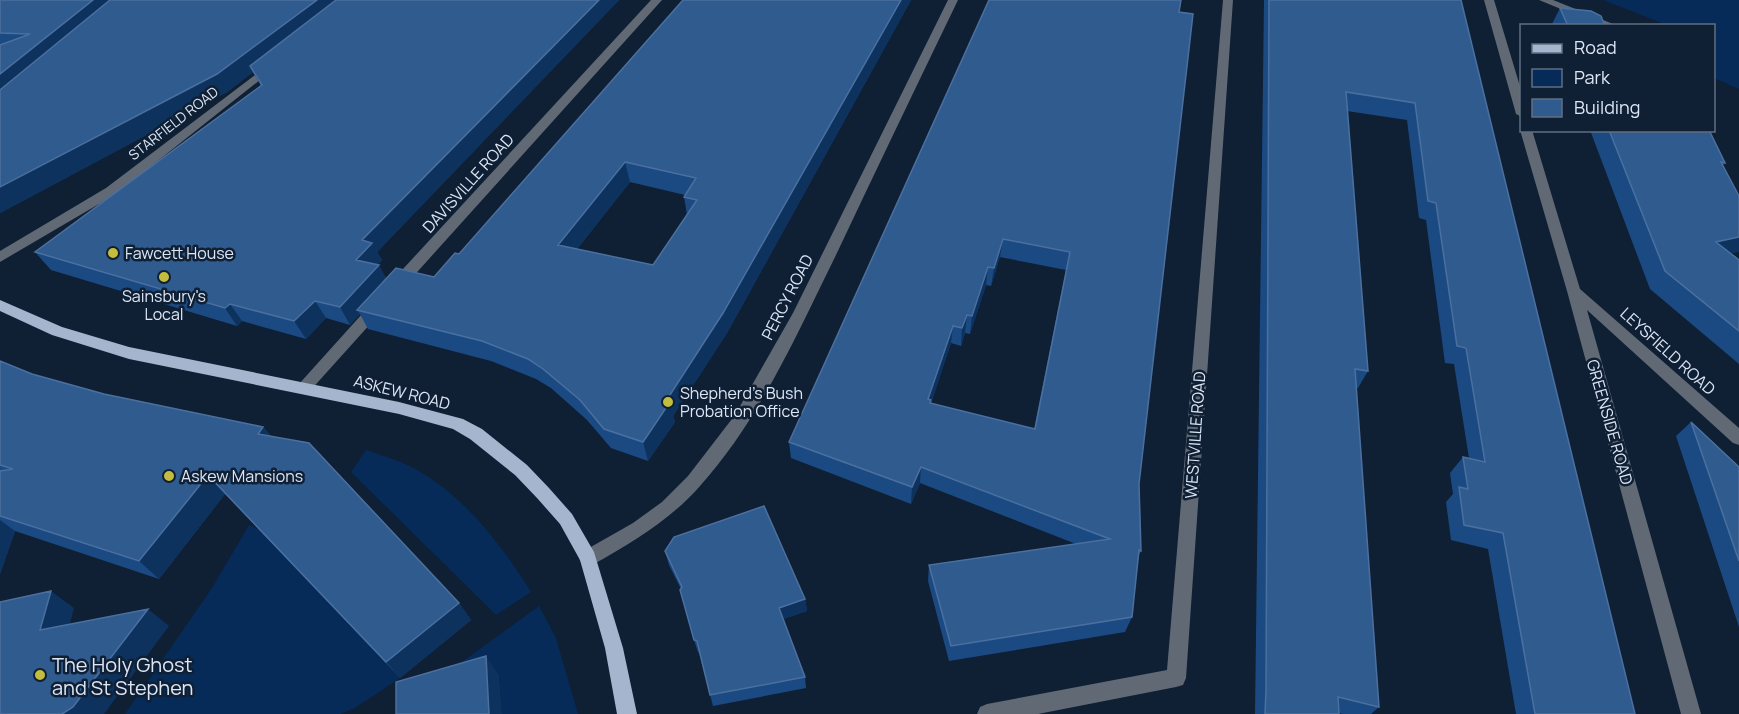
<svg xmlns="http://www.w3.org/2000/svg" width="1739" height="714" font-family="Manrope,sans-serif">
	<rect width="100%" height="100%" fill="#0f1f34"/>
	<path fill="#062b59" d="M1603,0H1739V89L1714,78V26L1660,25L1662,23Z
		M366,450C378,454 390,458 401,462C458,487 499,541 531,592L496,615L351,472Z
		M249,525L260,530L400,678L355,708L340,714H125L212,588Z
		M539,606L556,638L578,714H502L499,675L448,672Z"/>
	<g fill="none" stroke-linecap="round" stroke-linejoin="round">
		<path fill="#616974" fill-rule="evenodd" d="M651,0H662L401,290H391L389,286L391,282Z
			M948,0H958C917,85 876,170 836,255C797,334 760,419 700,486C670,520 633,542 594,564L588,566L582,564L579,558L582,552L633,523L662,502L688,476L735,415L793,313Z
			M1223,0H1233L1186,678L1183,685L1176,687L1038,714H977L980,707L987,704L1167,670Z
			M1484,0H1494L1522,93V117L1516,114Z
			M1539,0H1553L1618,26H1602Z
			M271,63L275,64V68L116,194L0,262V251L106,188Z
			M1522,128V130H1532L1580,289L1739,428V445L1733,443L1587,310L1701,714H1681L1567,291L1520,130Z
			M376,303L383,308L381,312L309,392H299L296,388L299,384L371,304Z"/>
		<path fill="#a4b5cd" fill-rule="evenodd" d="M0,300L62,327L129,347L399,402L463,419L482,429L527,465L549,488L572,514L594,552L623,648L637,714H617L605,648L580,560L560,524L537,498L515,475L470,439L453,429L399,414L129,359L52,335L0,311Z"/>
	</g>
	<path fill="#1b4a83" fill-rule="evenodd" d="M0,0H619L377,252L382,260L377,265L386,278L434,277L459,254L683,0H911L727,333L673,416L675,422L648,461L611,448L587,420L551,388L536,379L491,361L368,329L360,314L350,325L326,318L306,339L242,321L237,326L51,270L35,252L261,86L253,72L227,92L0,213ZM630,182L685,195L684,197L687,215L653,265L577,249Z
		M1264,0H1461L1635,714H1516L1488,549L1451,540L1446,502L1453,494L1450,473L1463,457L1469,458L1454,364L1445,363L1426,220L1419,218L1407,120L1347,111L1368,371L1358,388H1356L1379,707L1371,714H1343L1339,713V714H1255Z
		M1560,8L1605,26H1551Z
		M1179,12L1139,484L1141,551L1138,557L1132,617L1125,632L949,661L928,581L929,565L1076,544L920,483L911,504L791,458L789,442ZM1000,257L1066,270L1034,429L931,403L951,343L961,346L965,333L970,334L986,285L991,286Z
		M1590,130H1709L1725,163L1723,166L1731,253L1739,260V364L1650,289Z
		M0,361L32,374L104,394L263,427L271,436L459,603L471,620L400,678L225,494L159,579L15,531L0,574Z
		M1691,422L1739,467V627L1676,436Z
		M665,551L805,599L807,611L783,619L805,677L806,688L713,706L699,653L698,652L694,640L681,589L669,565Z"/>
	<path fill="#0e325e" d="M93,0H124L0,102V74Z
		M317,0H346L227,92L0,213V187Z
		M599,0H619L377,252L382,260L365,277L356,260L362,240Z
		M901,0H911L727,333L673,416L675,422L648,461L643,442L666,401Z
		M625,162L630,182L564,265L558,245Z
		M1739,237V252L1700,260L1716,242Z
		M1003,239L1000,257L991,286L994,268Z
		M379,265L389,283L357,310L360,314L350,325L340,307Z
		M988,267L986,285L970,334L972,316Z
		M315,301L326,318L306,339L294,321Z
		M230,304L242,321L237,326L225,308Z
		M967,315L965,333L961,346L962,328Z
		M953,326L951,343L931,404L928,399Z
		M263,427L279,446L258,434Z
		M921,467L920,483L911,504L912,487Z
		M208,475L225,494L159,579L139,561Z
		M0,520L15,531L0,574Z
		M51,591L74,608L64,647L40,630Z
		M805,599L807,611L781,620L779,608Z
		M459,603L471,620L400,678L386,662Z
		M148,609L169,626L104,714H62Z
		M486,656L499,675L502,714H489Z"/>
	<path fill="#305b8f" stroke="#4b709f" stroke-width="1.5" fill-rule="evenodd" d="M0,0H93L0,74V45L30,34L0,33Z
		M110,0H317L217,74L0,187V90Z
		M336,0H599L362,240L372,243L356,260L379,265L340,307L315,301L294,321L230,304L225,308L35,252L262,85L250,66Z
		M683,0H901L723,313L666,401L670,402L643,442L604,429L580,400L543,369L528,359L482,341L357,310L396,268L434,277L455,253L459,254ZM625,162L696,178L684,197L697,200L653,265L558,245Z
		M989,0H1181L1179,12L1193,14L1139,484L1141,551L1139,550L1132,617L951,646L929,565L1110,539L921,467L912,487L789,442ZM1003,239L1070,252L1035,429L930,403L931,400L928,399L953,326L962,328L967,315L972,316L988,267L994,268Z
		M1269,0H1461L1635,714H1535L1503,533L1464,525L1459,487L1468,489L1463,457L1485,462L1466,348L1457,346L1436,203L1428,201L1415,103L1346,92L1368,371L1355,369L1379,707L1338,697L1339,714H1265L1266,690Z
		M1560,8L1591,11L1601,16L1605,26H1568Z
		M1609,130H1709L1725,163L1721,162L1739,196V237L1716,242L1739,260V331L1665,271Z
		M0,361L32,374L104,394L263,427L258,434L309,443L459,603L386,662L208,475L139,561L0,516V471L13,469L0,465Z
		M1691,422L1739,467V561Z
		M764,506L805,599L779,608L805,677L710,695L697,641L694,640L680,590L682,587L665,551L674,537Z
		M51,591L40,630L148,609L73,707L62,714H0V602Z
		M486,656L489,714H396V682Z"/>
	<g fill="#c3bd3e" stroke="#0f1f34" stroke-width="2">
		<circle cx="113" cy="253" r="6"/>
		<circle cx="164" cy="277" r="6"/>
		<circle cx="668" cy="402" r="6"/>
		<circle cx="169" cy="476" r="6"/>
		<circle cx="40" cy="675" r="6"/>
	</g>
	<g text-anchor="middle" dominant-baseline="central" stroke-width="5" stroke-linejoin="round" paint-order="stroke">
		<g font-size="14" fill="#dce6f5" stroke="#0f1f34">
			<text transform="translate(173 123) rotate(-38)">STARFIELD ROAD</text>
		</g>
		<g font-size="16" fill="#dce6f5" stroke="#0f1f34">
			<text transform="translate(468 183) rotate(-48)">DAVISVILLE ROAD</text>
			<text transform="translate(787 297) rotate(-63)">PERCY ROAD</text>
			<text transform="translate(1668 351) rotate(42)">LEYSFIELD ROAD</text>
			<text transform="translate(402 392) rotate(14)">ASKEW ROAD</text>
			<text transform="translate(1610 422) rotate(74)">GREENSIDE ROAD</text>
			<text transform="translate(1195 435) rotate(-86)">WESTVILLE ROAD</text>
		</g>
		<g font-size="16" fill="#dce6f5" stroke="#0f1f34" text-anchor="start">
			<text x="125" y="253">Fawcett House</text>
			<text x="164" y="296" text-anchor="middle">Sainsbury's<tspan x="164" dy="18">Local</tspan></text>
			<text x="680" y="393">Shepherd's Bush<tspan x="680" dy="18">Probation Office</tspan></text>
			<text x="181" y="476">Askew Mansions</text>
		</g>
		<g font-size="20" fill="#dce6f5" stroke="#0f1f34" text-anchor="start">
			<text x="52" y="664">The Holy Ghost<tspan x="52" dy="23">and St Stephen</tspan></text>
		</g>
	</g>
	<rect x="1520" y="24" width="195" height="108" fill="#0f1f34" stroke="#616f81" stroke-width="1.5"/>
	<rect x="1532" y="44" width="30" height="9" fill="#a4b5cd" stroke="#616f81" stroke-width="1.5"/>
	<text x="1574" y="54" font-size="18" fill="#dce6f5">Road</text>
	<rect x="1532" y="69" width="30" height="18" fill="#062b59" stroke="#616f81" stroke-width="1.5"/>
	<text x="1574" y="84" font-size="18" fill="#dce6f5">Park</text>
	<rect x="1532" y="99" width="30" height="18" fill="#305b8f" stroke="#616f81" stroke-width="1.5"/>
	<text x="1574" y="114" font-size="18" fill="#dce6f5">Building</text>
</svg>
